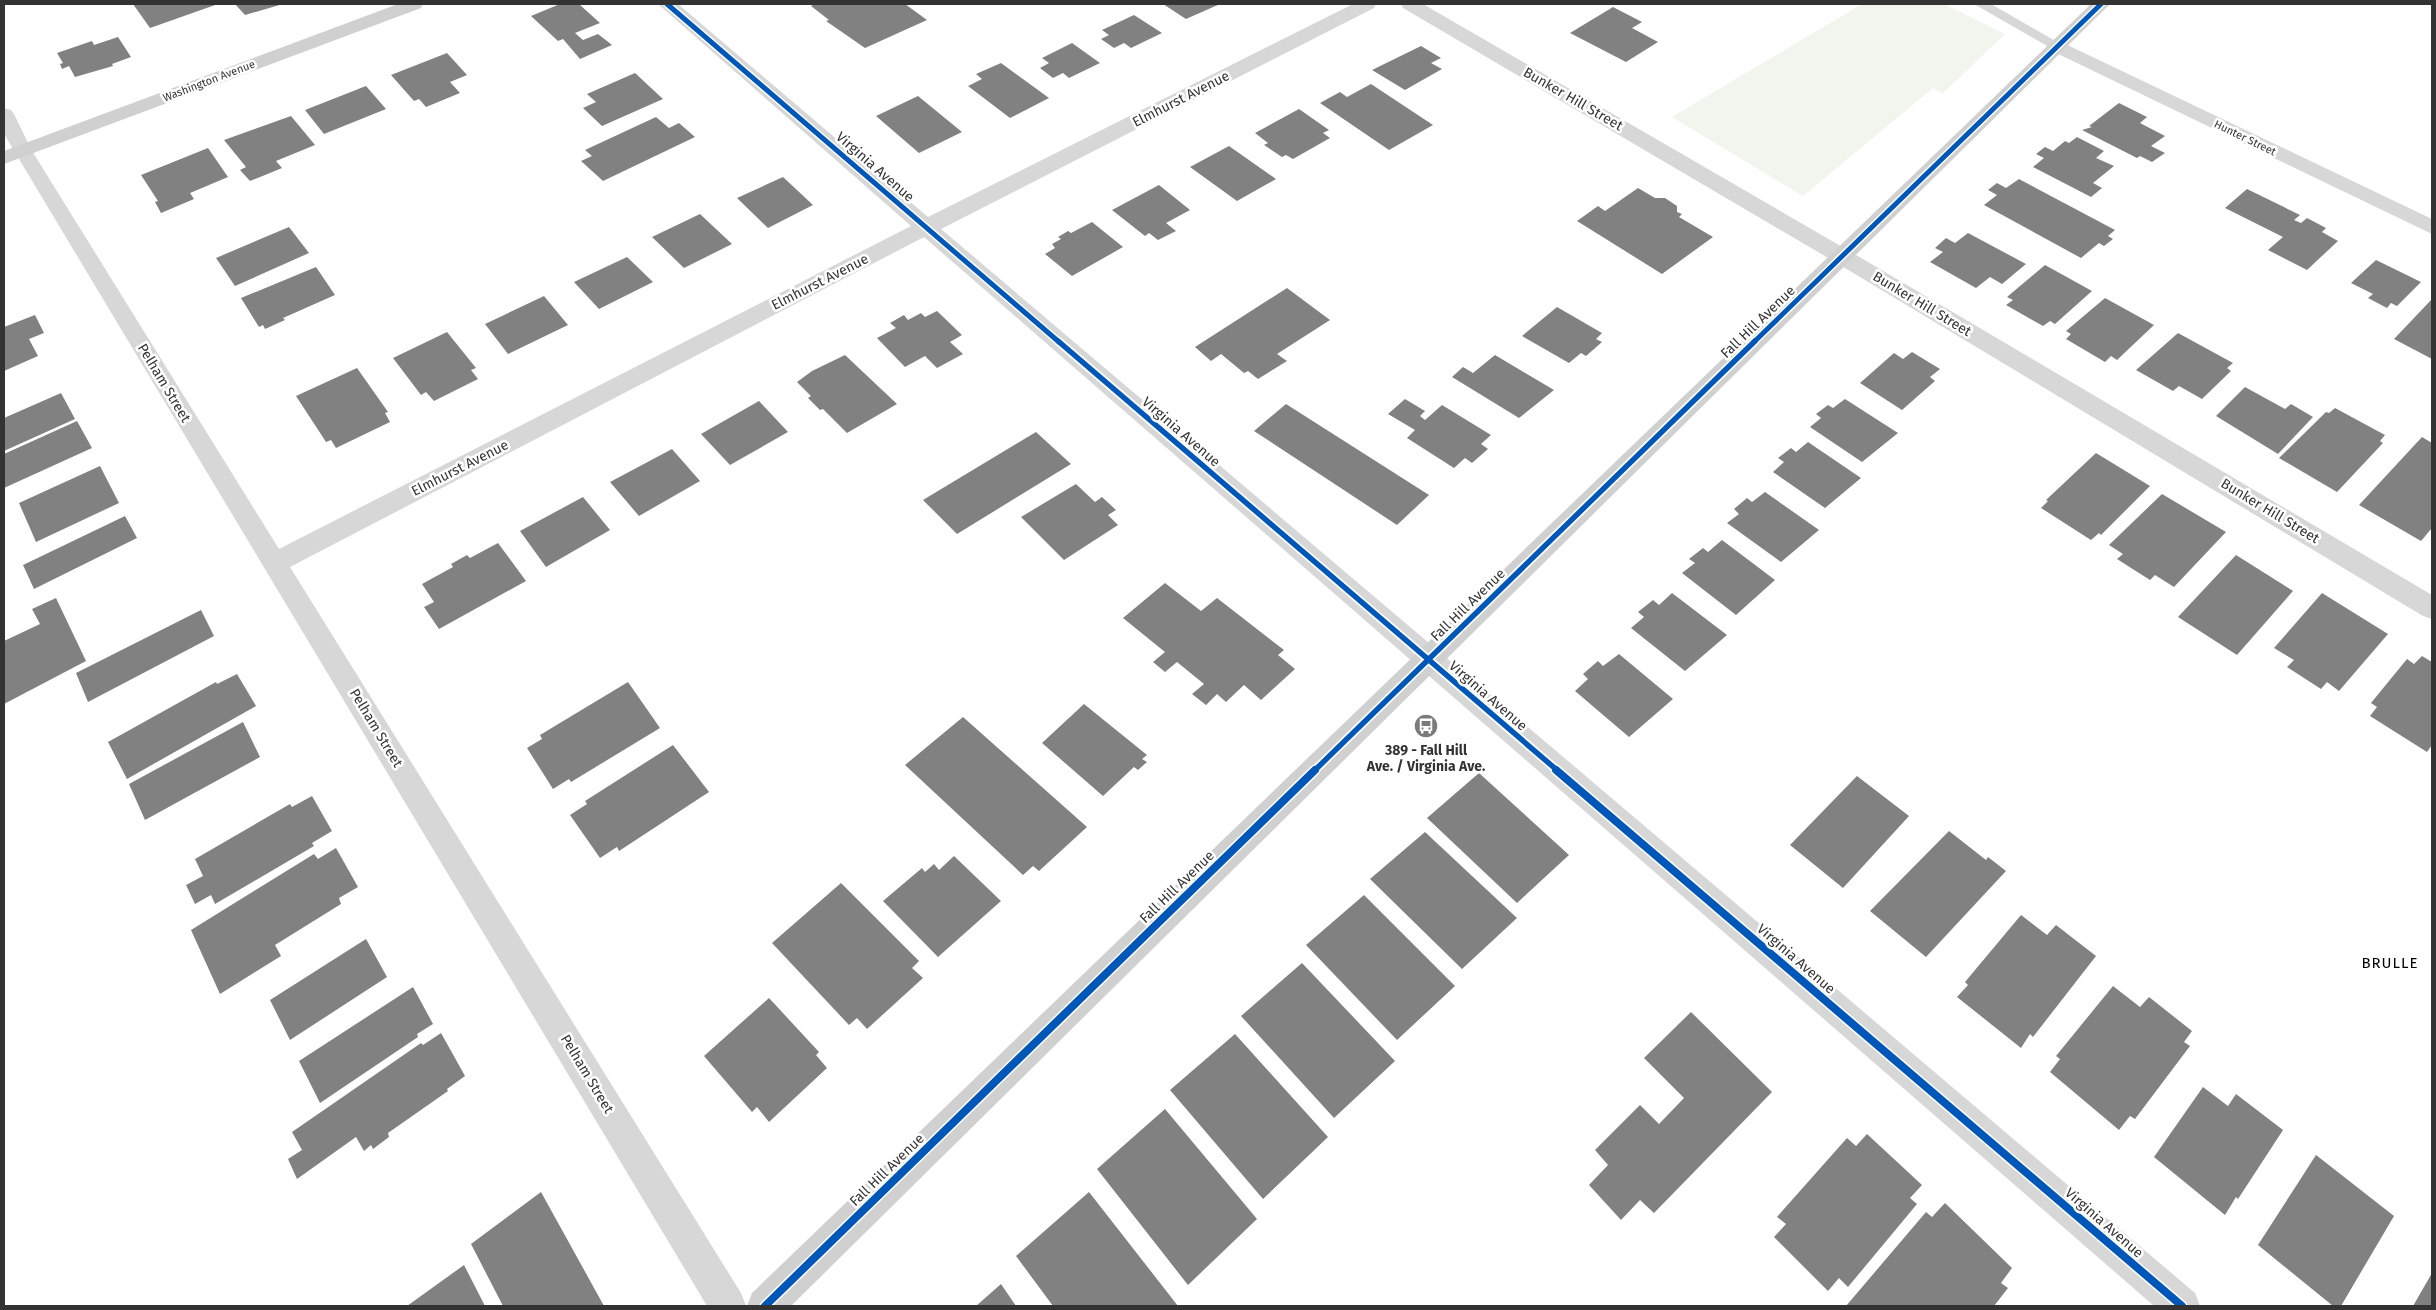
<svg xmlns="http://www.w3.org/2000/svg" width="2436" height="1310" font-family="'Fira Sans',sans-serif">
	<rect width="100%" height="100%" fill="#fff"/>
	<path fill="#f1f5ed" d="M1862,4H1944L2005,34L1943,93L1933,88L1803,196L1672,117Z"/>
	<path fill="#818181" d="M133,4H218L150,28Z
		M235,4H283L245,15Z
		M560,4L580,5L600,23L575,33L583,40L598,34L612,45L580,59L563,39L558,41L531,16Z
		M815,4H905L927,20L865,48L826,21L829,20L811,6Z
		M1163,4H1220L1186,19Z
		M1613,7L1642,22L1632,28L1658,42L1626,62L1570,33Z
		M1134,15L1162,33L1131,48L1124,43L1114,48L1101,39L1109,35L1102,30Z
		M118,37L131,57L112,64L113,66L75,77L69,66L62,69L60,64L63,63L57,53L92,41L94,45Z
		M1072,43L1100,63L1069,78L1063,73L1053,78L1040,68L1049,63L1042,58Z
		M1421,46L1441,58L1431,63L1442,69L1405,90L1372,70Z
		M447,53L467,75L450,82L460,93L426,107L419,99L414,101L391,75Z
		M1001,63L1049,98L1010,118L968,86L982,79L976,74Z
		M635,73L663,99L602,126L583,108L596,102L587,94Z
		M1371,84L1433,125L1389,150L1320,103L1340,92L1347,97Z
		M366,86L386,109L324,134L305,110Z
		M918,96L962,132L919,153L876,116Z
		M2119,103L2147,117L2140,123L2165,136L2151,146L2165,153L2152,162L2140,156L2137,158L2082,130L2092,127L2089,126Z
		M1299,109L1329,130L1323,133L1330,138L1293,159L1286,155L1282,157L1264,145L1268,143L1255,133Z
		M291,116L315,145L276,161L282,168L250,181L240,170L246,167L224,140Z
		M656,117L669,128L679,123L695,137L603,181L581,161L592,156L585,150Z
		M2077,137L2104,151L2096,158L2114,166L2093,183L2102,188L2091,197L2033,167L2044,158L2036,154L2045,147L2053,151L2065,141L2069,143Z
		M1229,146L1276,179L1237,201L1190,167Z
		M208,148L228,177L190,193L194,199L161,213L155,202L158,201L141,175Z
		M783,177L813,205L768,228L737,198Z
		M2019,179L2115,230L2108,236L2113,239L2104,246L2099,243L2081,258L1984,205L1997,195L1988,190L1997,183L2006,188Z
		M1159,185L1190,210L1166,223L1176,231L1158,240L1149,233L1145,236L1112,210Z
		M1638,188L1655,198H1665L1677,206V212L1682,214L1679,217L1713,237L1662,274L1577,221L1598,206L1605,211Z
		M2247,189L2300,215L2294,220L2301,223L2307,218L2326,228L2322,232L2338,241L2307,270L2268,250L2283,237L2225,208Z
		M700,214L732,244L684,268L652,237Z
		M1092,222L1123,247L1072,276L1045,254L1055,248L1052,244L1061,239L1058,237L1068,231L1071,233Z
		M289,227L309,253L235,286L216,258Z
		M1968,233L2026,264L2002,284L1990,277L1976,288L1930,262L1943,252L1935,248L1946,238L1955,243Z
		M627,257L653,282L599,309L574,282Z
		M2376,260L2421,282L2397,306L2391,303L2387,308L2368,298L2373,294L2351,283Z
		M2045,265L2092,291L2055,324L2050,321L2043,326L2006,305L2013,300L2007,297Z
		M316,267L335,295L283,318L285,320L265,329L263,325L259,327L241,298Z
		M1287,288L1330,320L1277,354L1287,361L1258,379L1248,371L1244,373L1221,354L1211,361L1195,347Z
		M544,296L568,325L508,354L485,324Z
		M2105,298L2154,325L2117,360L2111,356L2105,362L2066,339L2071,334L2066,331Z
		M2432,299V359L2394,339Z
		M1557,307L1602,333L1596,339L1602,342L1586,356L1581,353L1569,363L1522,336Z
		M937,311L962,335L950,342L963,354L937,368L925,356L905,367L877,338L896,328L890,323L904,315L908,320L921,313L925,317Z
		M35,315L44,333L29,339L38,356L4,371V327Z
		M447,332L476,368L471,370L478,379L434,401L426,392L421,395L393,358Z
		M2178,333L2233,363L2227,368L2231,371L2202,399L2179,386L2173,391L2136,370Z
		M1912,352L1940,369L1930,377L1935,381L1902,410L1860,383L1894,353L1903,359Z
		M845,355L897,404L847,433L823,409L820,410L808,398L811,396L797,382L812,371Z
		M1495,355L1554,390L1519,418L1452,377L1463,367L1473,373Z
		M357,368L388,412L385,413L390,422L336,448L331,440L326,442L296,396Z
		M2245,387L2285,409L2291,404L2313,417L2278,454L2216,416Z
		M61,393L75,419L4,451V418Z
		M1405,399L1425,411L1420,416L1425,420L1442,405L1491,435L1481,444L1488,449L1472,463L1465,458L1454,468L1407,438L1415,430L1388,414Z
		M1845,399L1898,433L1862,462L1810,427L1821,418L1816,414L1828,405L1833,408Z
		M759,401L788,432L730,465L701,434Z
		M1286,404L1429,495L1397,525L1254,431Z
		M2335,408L2385,435L2380,441L2383,443L2337,492L2279,458L2326,412L2329,413Z
		M77,421L92,448L4,488V454Z
		M1036,432L1071,464L957,534L923,500Z
		M2422,437L2432,443V528L2421,541L2359,505Z
		M1808,442L1861,478L1825,508L1773,472L1784,462L1778,458L1791,448L1796,452Z
		M672,449L700,481L639,516L610,482Z
		M2096,453L2150,486L2101,535L2099,533L2091,540L2041,508L2048,501L2046,500Z
		M100,466L119,503L36,542L19,503Z
		M1076,484L1095,502L1102,497L1116,510L1108,515L1118,525L1064,560L1021,517Z
		M1765,492L1819,530L1781,562L1727,523L1739,514L1734,509L1747,498L1752,502Z
		M2162,494L2226,532L2174,587L2155,575L2150,580L2117,559L2123,554L2109,545Z
		M583,497L610,530L546,567L520,531Z
		M125,516L137,538L34,589L23,565Z
		M1722,540L1775,580L1736,615L1682,573L1695,563L1689,559L1703,548L1708,552Z
		M498,543L526,581L439,629L424,607L434,602L422,584L453,567L451,564L467,555L470,558Z
		M2236,555L2293,591L2237,655L2178,617Z
		M1165,583L1201,611L1217,598L1284,650L1278,655L1295,669L1261,700L1244,685L1226,702L1217,694L1206,705L1192,694L1204,684L1177,662L1165,672L1153,662L1165,652L1123,618Z
		M1672,593L1727,635L1685,671L1631,628L1644,617L1638,612L1653,600L1659,605Z
		M2322,593L2388,634L2339,691L2327,682L2321,689L2287,667L2294,660L2274,648Z
		M56,598L86,661L4,704V641L40,624L32,609Z
		M201,610L214,636L88,702L76,673Z
		M1619,654L1673,699L1629,737L1575,691L1588,679L1583,674L1598,661L1603,666Z
		M2422,656L2432,662V745L2427,752L2370,716L2377,707L2371,703L2407,659L2414,664Z
		M237,674L256,706L127,779L108,742L216,682L217,684Z
		M628,682L660,728L571,782L569,779L553,789L527,748L542,739L540,735Z
		M1084,704L1147,755L1142,759L1147,762L1138,770L1134,767L1103,796L1042,743Z
		M963,717L1087,827L1039,871L1033,866L1023,875L905,765Z
		M243,722L260,757L145,820L129,784Z
		M673,745L709,792L619,851L617,847L600,858L570,815L587,804L585,801Z
		M1479,773L1569,855L1517,903L1427,818Z
		M1857,776L1909,816L1843,888L1790,845Z
		M312,796L332,831L312,843L314,846L215,904L211,895L195,904L186,885L203,876L195,859L290,804L292,807Z
		M1949,831L1986,860L1988,857L2006,871L1926,957L1870,911Z
		M1425,832L1517,918L1462,969L1370,879Z
		M336,848L358,887L339,898L341,904L275,945L281,956L220,994L191,930L314,854L318,859Z
		M954,856L1001,901L938,957L883,901L922,868L925,872L934,864L939,870Z
		M841,883L919,961L912,968L923,978L867,1029L857,1018L849,1025L772,943Z
		M1364,895L1455,986L1397,1040L1306,945Z
		M2021,915L2047,935L2056,925L2096,956L2033,1037L2030,1034L2021,1048L1957,997L1968,985L1965,982Z
		M366,939L387,977L290,1040L270,1000Z
		M1302,963L1395,1061L1334,1118L1241,1016Z
		M2113,986L2140,1007L2149,997L2192,1031L2184,1042L2190,1046L2135,1119L2130,1116L2119,1130L2050,1072L2060,1059L2056,1056Z
		M413,987L433,1024L417,1034L418,1037L320,1103L299,1061Z
		M769,998L819,1052L816,1055L827,1068L769,1122L757,1107L752,1112L704,1056Z
		M1691,1012L1772,1092L1654,1213L1640,1200L1621,1220L1589,1185L1608,1165L1595,1150L1640,1105L1659,1124L1684,1098L1644,1058Z
		M441,1033L465,1076L447,1089L448,1091L388,1133L389,1137L373,1149L371,1145L364,1151L356,1137L297,1179L288,1159L302,1150L292,1132L421,1043L423,1045Z
		M1235,1034L1328,1137L1263,1199L1170,1090Z
		M2203,1087L2228,1106L2236,1094L2283,1130L2238,1199L2236,1197L2225,1215L2154,1157Z
		M1165,1109L1257,1219L1188,1285L1097,1169Z
		M1867,1134L1922,1185L1910,1198L1917,1204L1848,1287L1839,1278L1828,1291L1774,1237L1786,1224L1777,1217L1847,1138L1856,1146Z
		M2316,1155L2394,1216L2341,1306H2333L2258,1245Z
		M541,1192L604,1306H503L471,1244Z
		M1089,1192L1178,1306H1053L1016,1256Z
		M1945,1203L2012,1268L2001,1283L2008,1288L1994,1306H1846L1926,1212L1932,1217Z
		M464,1265L485,1306H407Z
		M2432,1273V1306H2413Z
		M1001,1284L1016,1306H976Z"/>
	<g fill="none" stroke-linecap="round" stroke-linejoin="round">
		<path fill="#d7d7d7" fill-rule="evenodd" d="M1974,4H1991L2066,47L2059,51L2054,50Z"/>
		<path fill="#d7d7d7" fill-rule="evenodd" d="M658,4H678L928,217L1353,4H1376L1374,8L941,229L2195,1293L2200,1306H2154L924,237L290,567L741,1293L746,1306H707L4,134V108L11,110L14,114L32,151L279,549L911,226Z
			M1401,4H1423L1851,252L2432,595V619L2423,616L1835,262L1403,8Z
			M2059,41L2432,219V234L2052,51L2049,47L2052,43Z"/>
		<path fill="#d0d0d0" fill-rule="evenodd" d="M398,4H423L421,8L4,164V151Z
			M2091,4H2110L791,1306H747L752,1293Z"/>
		<g stroke="#fff" stroke-width="8">
			<path id="cycleway-far2" d="M667,4L1059,342
				M1754,342L2101,4"/>
		</g>
		<g stroke="#fff" stroke-width="9">
			<path id="cycleway-far1" d="M1058,341L1558,771
				M1314,771L1755,341"/>
		</g>
		<g stroke="#fff" stroke-width="11">
			<path id="cycleway" d="M1556,770L2182,1306
				M765,1306L1315,770"/>
		</g>
		<use href="#cycleway-far2" stroke="#0057b8" stroke-width="5"/>
		<use href="#cycleway-far1" stroke="#0057b8" stroke-width="5.5"/>
		<use href="#cycleway" stroke="#0057b8" stroke-width="8"/>
	</g>
	<defs>
		<g id="bus-disc" transform="scale(1.25)"><circle r="9.5" fill="#7a7a7a" stroke="#fff"/><path d="M-5-6H5V4H4V6H2V4H-2V6H-4V4H-5ZM-3.5-4V0h7V-4ZM-3.5 1.2v1.5H-2V1.2ZM2 1.2v1.5H3.5V1.2Z" fill="#fff"/></g>
	</defs>
	<g fill-rule="evenodd">
		<use href="#bus-disc" x="1426" y="726"/>
	</g>
	<g text-anchor="middle" dominant-baseline="central" stroke-width="5" stroke-linejoin="round" paint-order="stroke">
		<g font-size="11" fill="#333" stroke="#fff">
			<text transform="translate(209 81) rotate(-21)">Washington Avenue</text>
			<text transform="translate(2245 138) rotate(26)">Hunter Street</text>
		</g>
		<g font-size="14" fill="#333" stroke="#fff">
			<text transform="translate(1181 99) rotate(-27)">Elmhurst Avenue</text>
			<text transform="translate(1573 99) rotate(30)">Bunker Hill Street</text>
			<text transform="translate(875 167) rotate(41)">Virginia Avenue</text>
			<text transform="translate(820 282) rotate(-27)">Elmhurst Avenue</text>
			<text transform="translate(1922 304) rotate(31)">Bunker Hill Street</text>
			<text transform="translate(1758 322) rotate(-44)">Fall Hill Avenue</text>
			<text transform="translate(164 383) rotate(59)">Pelham Street</text>
			<text transform="translate(1181 432) rotate(41)">Virginia Avenue</text>
			<text transform="translate(460 468) rotate(-27)">Elmhurst Avenue</text>
			<text transform="translate(2270 511) rotate(31)">Bunker Hill Street</text>
			<text transform="translate(1468 605) rotate(-44)">Fall Hill Avenue</text>
			<text transform="translate(1488 696) rotate(41)">Virginia Avenue</text>
			<text transform="translate(376 728) rotate(59)">Pelham Street</text>
			<text transform="translate(1177 887) rotate(-44)">Fall Hill Avenue</text>
			<text transform="translate(1796 959) rotate(41)">Virginia Avenue</text>
			<text transform="translate(587 1074) rotate(59)">Pelham Street</text>
			<text transform="translate(887 1170) rotate(-44)">Fall Hill Avenue</text>
			<text transform="translate(2104 1223) rotate(41)">Virginia Avenue</text>
		</g>
		<g font-size="14" font-weight="bold" fill="#333" stroke="#fff">
			<text x="1426" y="750">389 - Fall Hill<tspan x="1426" dy="16">Ave. / Virginia Ave.</tspan></text>
		</g>
		<g font-size="15" letter-spacing="1" fill="#000" stroke="#fff">
			<text x="2390" y="963">BRULLE</text>
		</g>
	</g>
	<rect width="2436" height="1310" fill="none" stroke="#333333" stroke-width="10"/>
</svg>
